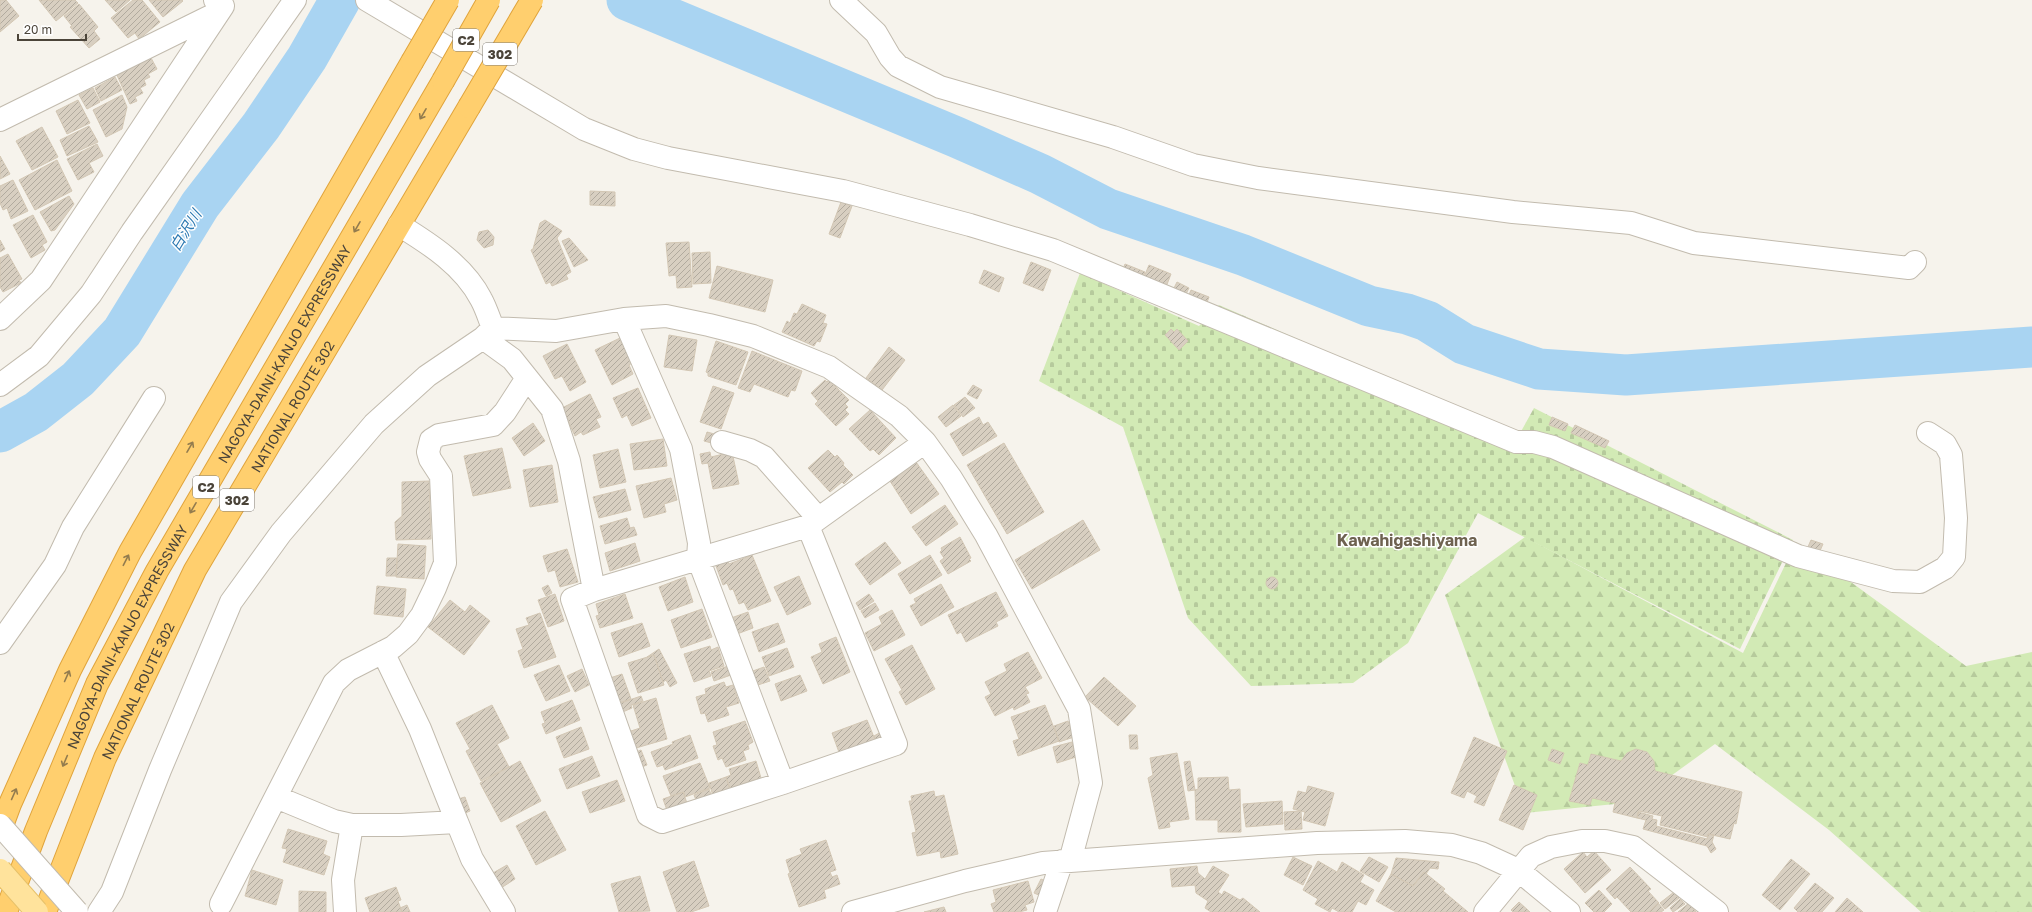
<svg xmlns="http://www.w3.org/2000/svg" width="2032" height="912" font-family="'Golos Text','Noto Sans JP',sans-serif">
	<defs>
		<pattern id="forest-firs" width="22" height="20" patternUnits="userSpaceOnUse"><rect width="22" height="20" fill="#d2eab5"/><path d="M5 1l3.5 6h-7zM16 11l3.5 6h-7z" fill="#b6ca9c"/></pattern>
		<pattern id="cemetery-stones" width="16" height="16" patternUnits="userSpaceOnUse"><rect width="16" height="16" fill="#d2eab5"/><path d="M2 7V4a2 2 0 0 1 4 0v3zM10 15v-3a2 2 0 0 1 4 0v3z" fill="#b6ca9c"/></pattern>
		<pattern id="building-hatch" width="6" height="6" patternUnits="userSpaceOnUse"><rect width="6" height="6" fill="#d8cfc1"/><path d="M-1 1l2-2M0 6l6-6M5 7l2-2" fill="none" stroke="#b1aa9e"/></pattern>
	</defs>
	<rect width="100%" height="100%" fill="#f6f3ec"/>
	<path fill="url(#forest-firs)" d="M1525,537L1743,653L1796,542L1966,666L2032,652V912H1921L1829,830L1715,744L1635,802L1525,813L1445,595Z"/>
	<path fill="url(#cemetery-stones)" d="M1080,273L1199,326L1219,305L1519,435L1534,408L1793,540L1740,649L1478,513L1408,643L1353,683L1251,686L1188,618L1123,427L1039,381Z"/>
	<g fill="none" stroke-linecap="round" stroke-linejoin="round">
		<path stroke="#a9d4f2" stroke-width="41" d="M627,0L956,137L1040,174L1108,209L1243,255L1369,306L1407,314L1427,321L1464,344L1539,369L1626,375L2032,347
			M0,432L36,412L78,379L122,332L200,205L261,126L307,58L340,0"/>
	</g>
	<path fill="url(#building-hatch)" stroke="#d3c7b4" d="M0,0H6L19,16L0,32Z
		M39,0H75L78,3L56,21Z
		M105,0H130L116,12Z
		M133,0H142L160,22L139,39L135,33L128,38L111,18Z
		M149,0H182L183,1L163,17Z
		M79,4L98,27L94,31L100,39L89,48L70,27L72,26L64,16Z
		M150,56L157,69L148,74L150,77L144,80L146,85L140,88L143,93L135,97L137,101L130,104L116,73Z
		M115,77L122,90L101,101L95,88Z
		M93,88L100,102L87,109L79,95Z
		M122,95L127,107L122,129L106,137L93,110Z
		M78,100L90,123L67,134L56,111Z
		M89,126L98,142L67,156L60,140Z
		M42,127L58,157L32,170L16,141Z
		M97,144L103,156L89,163L94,172L78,180L67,159Z
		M0,156L10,174L0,179Z
		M57,160L72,191L35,210L19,180Z
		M13,180L28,211L11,219L7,208L3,210L0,203V186Z
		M590,191L615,192V206L590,205Z
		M69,196L74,204L55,230L51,231L40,212Z
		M841,202L852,206L840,238L829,234Z
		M33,215L47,242L42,245L45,250L31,258L13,225Z
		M545,220L562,231L557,238L571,272L566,275L568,279L552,286L550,282L546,284L531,250L533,249L540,223Z
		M488,230L494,237L493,245L484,248L477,240L479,232Z
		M569,238L588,260L574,267L562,241Z
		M0,240L5,249L0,252Z
		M689,242L692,287L677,288L676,275L669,276L666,243Z
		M710,252L711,283L693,284L692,253Z
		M8,254L22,279L19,280L21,283L3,292L0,287V258Z
		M1031,262L1051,270L1043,291L1023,283Z
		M1125,264L1145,272L1143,277L1123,269Z
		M1149,265L1171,274L1166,287L1144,277Z
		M717,266L773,280L765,312L709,298Z
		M984,270L1004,278L999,292L979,283Z
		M1177,282L1189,288L1184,298L1172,292Z
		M1191,290L1209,297L1206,305L1188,297Z
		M802,304L826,315L823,323L827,324L820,342L817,341L814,346L782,332L787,321L790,323L794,313L797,314Z
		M1171,329L1174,332L1177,329L1188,341L1179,350L1165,335Z
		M669,335L697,340L692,371L664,367Z
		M620,338L632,363L629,365L633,374L612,385L595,350Z
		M716,341L748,352L736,385L708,376V373L706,372Z
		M567,344L586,382L570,391L562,376L555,379L543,356Z
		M889,347L905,360L882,390L866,378Z
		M752,351L802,371L795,391L791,390L788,397L754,384L750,392L738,388Z
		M825,380L827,382L829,380L849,400L845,404L848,407L845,410L849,414L836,426L815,404L818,401L811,393Z
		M973,385L982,390L977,399L967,394Z
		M713,386L734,393L721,429L700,422Z
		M638,388L651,418L632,426L627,415L622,418L613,398Z
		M590,394L601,417L596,419L600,427L583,435L581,432L575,436L562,408Z
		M965,397L975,408L963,417L954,405Z
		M953,405L961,416L946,427L938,417Z
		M870,410L896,438L879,455L873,449L870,451L849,429Z
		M979,417L983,425L988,422L997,436L963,456L950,434Z
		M1552,417L1568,424L1565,431L1549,425Z
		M533,423L545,441L524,456L512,438Z
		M1575,425L1609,441L1605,448L1571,433Z
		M707,432L722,436L719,445L704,441Z
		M663,439L667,466L634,470L630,444Z
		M1004,443L1044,512L1007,534L967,465Z
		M502,448L511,488L473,496L464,456Z
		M618,449L626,482L600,488L593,455Z
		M828,450L835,457L837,455L844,463L843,465L853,475L844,484L842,482L830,492L808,468Z
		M710,452L711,457L732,452L739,484L713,489L708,463L702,464L700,454Z
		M916,462L939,494L911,514L890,481Z
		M552,465L558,502L530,507L523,470Z
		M671,478L677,500L664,504L666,512L644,518L636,486Z
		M429,481L431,539L396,540L395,522L402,516V482Z
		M625,489L631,510L599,518L593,497Z
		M945,505L958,524L926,546L912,527Z
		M627,518L630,528L634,527L637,535L605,544L600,526Z
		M1083,520L1100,550L1032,589L1015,560Z
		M960,537L971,558L969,559L971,561L948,574L940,561L944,558L940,552L942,550L941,548Z
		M1811,540L1823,544L1819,553L1807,549Z
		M885,542L901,563L870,585L855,564Z
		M635,543L640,561L610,571L605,553Z
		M398,544L426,546L424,579L396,577Z
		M567,549L578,582L560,587L555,570L548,572L543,556Z
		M752,555L771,601L748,610L744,602L739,604L733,589L730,590L727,583L723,585L716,566L719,564L718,560L726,557L729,564Z
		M930,555L942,575L910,594L898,574Z
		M387,558H397L396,576H386Z
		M799,576L811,604L787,615L774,587Z
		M1266 583a6 6 0 1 1 12 0a6 6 0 1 1-12 0Z
		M685,577L693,602L668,611L659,587Z
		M941,584L954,607L921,626L910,606L916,603L914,599Z
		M548,585L552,593L546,596L542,588Z
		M377,586L406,589L403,617L374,614Z
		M996,592L1008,616L996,622L998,626L966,642L961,632L957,634L948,615Z
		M555,594L564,621L548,627L538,600Z
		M625,594L633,618L600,628L596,616L599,615L596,604Z
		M869,594L874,601L860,610L856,603Z
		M450,600L465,612L470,605L490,621L464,655L428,627Z
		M875,603L879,610L865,618L861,611Z
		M702,609L712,637L681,648L671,620Z
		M892,610L905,635L874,651L865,633L882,624L879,617Z
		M748,612L753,628L737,634L731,618Z
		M540,613L556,657L524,668L518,651L523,649L516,629L529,625L526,618Z
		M642,623L650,646L619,657L611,633Z
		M778,623L785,642L759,652L752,632Z
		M836,637L850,672L823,684L811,657L822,652L819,644Z
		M912,645L935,689L906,705L899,692L902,690L885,659Z
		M710,646L711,650L718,647L724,666L709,671L711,676L694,682L684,654Z
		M787,648L794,667L769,676L762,657Z
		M659,649L677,683L670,687L666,680L663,682L654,655L647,657Z
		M1028,652L1042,678L1025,687L1029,693L1026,694L1030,702L1014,710L1013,707L995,716L985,697L991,694L985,682L1007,671L1004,664Z
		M654,655L664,685L638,693L628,663Z
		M559,665L570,691L546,701L534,675Z
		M728,666L731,675L714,681L711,672Z
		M764,667L770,681L755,686L750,672Z
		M582,669L589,685L575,692L567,676Z
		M622,674L631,699L616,704L607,679Z
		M800,675L807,691L781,701L775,684Z
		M1104,677L1136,706L1118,726L1085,697Z
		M724,682L726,687L733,685L739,703L726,707L729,715L708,722L705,713L701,714L696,697L706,694L705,689Z
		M641,696L643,701L631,705L632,708L618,714L615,705Z
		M656,698L667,739L636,748L631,731L640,728L633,705Z
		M572,700L580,720L546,734L542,724L545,723L541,712Z
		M492,705L509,738L497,744L509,767L481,781L466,751L470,749L456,723Z
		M1045,705L1059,741L1018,756L1013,741L1019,739L1011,717Z
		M867,720L876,742L840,755L832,733Z
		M745,721L753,742L748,745L749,749L743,751L746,760L726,767L722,758L718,760L713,746L717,745L713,732Z
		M1068,721L1074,737L1059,742L1054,726Z
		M581,727L589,749L564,758L556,737Z
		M881,732L883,738L876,741L874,736Z
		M690,735L698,758L665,770L663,765L657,767L651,752L673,744L672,742Z
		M1129,735H1137L1138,749H1130Z
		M1474,737L1507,751L1484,806L1474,802L1477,796L1467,791L1464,798L1451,793Z
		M1072,742L1076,757L1057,763L1053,747Z
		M1552,749L1564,753L1560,764L1548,760Z
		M1636,749L1647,752L1654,761L1655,771L1742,792L1736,824L1734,823L1730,839L1708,834V837L1660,825L1662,816L1639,811L1637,818L1613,812L1615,803L1592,798L1590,805L1569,801L1580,763L1588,765L1591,754L1621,761L1627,753Z
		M641,750L647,765L639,768L634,753Z
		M1177,753L1189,819L1169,822L1170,827L1159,829L1148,778L1153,775L1150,758Z
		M592,756L600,776L567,789L559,769Z
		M520,761L541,801L501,822L480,783Z
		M756,761L761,778L730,788L726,777L731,775L729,769Z
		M1190,761L1195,790L1188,791L1184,762Z
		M700,763L710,788L685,797L684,792L671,796L663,776Z
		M726,777L731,794L714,799L709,783Z
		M1228,777L1229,790L1240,789L1241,832H1218V820H1196L1195,790L1198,789V778Z
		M617,780L625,801L590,813L582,792Z
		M1514,785L1537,795L1523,830L1499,820Z
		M1308,786L1334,793L1325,826L1303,820L1305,812L1293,809L1298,791L1306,793Z
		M709,789L713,800L698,805L694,795Z
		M934,791L935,797L944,795L958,854L941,858L940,851L917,856L912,833L916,832L909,801H912L911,796Z
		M683,792L688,806L668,813L663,799Z
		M465,797L470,811L463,814L458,799Z
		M1282,801L1283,824L1246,827L1243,804Z
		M545,811L566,850L536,865L516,826Z
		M1301,811L1302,829L1285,830L1284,812Z
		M1638,812L1653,816L1652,819L1657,820L1656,826L1707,839L1708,834L1714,835L1712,842L1716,849L1711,853L1707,846L1643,829L1646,820L1637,818Z
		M288,829L327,841L323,854L330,857L324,875L283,862L287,849L282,848Z
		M826,840L836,870L830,872L832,877L837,875L840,884L824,890L826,898L799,907L788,874L790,873L786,860L802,854L800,849Z
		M1594,851L1611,870L1585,893L1564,869L1583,852L1587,857Z
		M1293,857L1312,866L1303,885L1284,875Z
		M1369,857L1388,867L1379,882L1360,871Z
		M1396,858L1439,862L1438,869L1430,868L1426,874L1424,872L1413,886L1391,874Z
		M1791,859L1810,874L1780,910L1762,895Z
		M694,861L709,906L691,912H677L663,872Z
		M1318,861L1337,872L1342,862L1364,875L1360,882L1374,890L1366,905L1358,901L1352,912H1339L1332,908L1330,912L1315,904L1318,899L1303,890Z
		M507,865L515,879L501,888L493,873Z
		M1197,866L1198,873L1205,879L1213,866L1229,875L1218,892L1222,895L1224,891L1240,900L1243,898L1260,912H1211L1205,908L1208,901L1196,893L1195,885L1172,887L1170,869Z
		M1630,867L1651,889L1648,891L1659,903L1649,912H1631L1617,897L1615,899L1606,889Z
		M252,870L283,880L276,905L245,896Z
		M1424,872L1445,889L1443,891L1468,912H1396L1376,901L1391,874L1413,886Z
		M640,876L650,911L619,912L611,884Z
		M1041,879L1048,882L1041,896L1034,893Z
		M1028,881L1034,902L1025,905L1027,910L1019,912H994L991,904L996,902L993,890Z
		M1815,883L1834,898L1822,912H1798L1794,908Z
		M396,887L401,900L398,901L402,912H370L365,898Z
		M1599,890L1612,904L1604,912H1594L1585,903Z
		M299,891L326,892V912H299Z
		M1674,892L1679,898L1665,909L1660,903Z
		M1847,898L1863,912H1835Z
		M1680,899L1685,904L1673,912L1670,908Z
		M1519,902L1530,912H1513L1511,910Z
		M1658,903L1664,910L1661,912H1649Z
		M1689,903L1696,912H1678Z
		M407,905L410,912H402L400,908Z
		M944,907L946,912H924Z"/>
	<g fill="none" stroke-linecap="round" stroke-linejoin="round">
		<g stroke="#c2bbae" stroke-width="24">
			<path id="minor" d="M367,0L584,129L634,149L668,158L843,191L970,225L1053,250L1516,442H1534L1553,447L1798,556L1893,581L1920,582L1945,568L1954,557L1956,518L1951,455L1945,444L1928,433
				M841,0L876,33L890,57L898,66L940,87L1113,137L1193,165L1258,178L1513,212L1631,223L1694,243L1909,268L1915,262
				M0,120L217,13
				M399,225C430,244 464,266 481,299C486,308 489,318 493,328
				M0,319L41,280L223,6L215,0
				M624,319L681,449L699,543L698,558L783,783
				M483,338L512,359L552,409L569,461L594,590
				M0,385L39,356L91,294L132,232L295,0
				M722,442L750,450L764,457L818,518
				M808,526L896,744L783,783L662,822L648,815L572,599L594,590L808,526L925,442
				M0,643L55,565L73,527L154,398
				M383,652L420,729L457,822
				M276,797L334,821L352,825
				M221,904L334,683L348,670L393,647L408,634L422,615L435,588L445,563L441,476L430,459L428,452L431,440L439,435L493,425L505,412L527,378
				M99,912L112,892L160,770L231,602L281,533L374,424L427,376L483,338L493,328L556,331L624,319L666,316L709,325L753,336L829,367L899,416L925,442L951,478L986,535L1079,709L1091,783L1070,861
				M345,912L343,880L352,825H401L457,822L472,859L504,912
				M853,912L965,881L1043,863L1317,843L1405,841L1452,845L1481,853L1518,870L1569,912
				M1045,912L1062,861
				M1485,912L1531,856L1551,847L1582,841H1605L1633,847L1717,912"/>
		</g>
		<g stroke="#e0a43c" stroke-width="24">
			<g id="highway">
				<path d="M0,831L10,804L70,670L130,552L412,62"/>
				<path id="s1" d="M6,912L36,831L97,684L157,571L443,81"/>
				<path id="s2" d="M45,912L105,758L195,570L469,107"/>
			</g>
		</g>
		<use href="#minor" stroke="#fff" stroke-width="22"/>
		<use href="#highway" stroke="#ffcf6e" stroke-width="22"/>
		<g stroke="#c2bbae" stroke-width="24" stroke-linecap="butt">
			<path id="minor-bridge" d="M0,825L77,912"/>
		</g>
		<g stroke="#e6c16a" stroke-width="24" stroke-linecap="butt">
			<path id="major-bridge" d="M0,870L37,912"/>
		</g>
		<g stroke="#e0a43c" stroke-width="24" stroke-linecap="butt">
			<path id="highway-bridge" d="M412,62L448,0
				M443,81L489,0
				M469,107L532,0"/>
		</g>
		<use href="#minor-bridge" stroke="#fff" stroke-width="22"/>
		<use href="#major-bridge" stroke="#ffe39c" stroke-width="22"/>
		<use href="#highway-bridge" stroke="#ffcf6e" stroke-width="22"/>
	</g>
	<defs><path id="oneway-shaft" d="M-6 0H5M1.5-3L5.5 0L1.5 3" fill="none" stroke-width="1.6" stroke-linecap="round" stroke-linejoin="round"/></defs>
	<g stroke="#937c4e">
		<use href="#oneway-shaft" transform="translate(423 114) rotate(120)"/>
		<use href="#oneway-shaft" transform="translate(357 227) rotate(120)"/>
		<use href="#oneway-shaft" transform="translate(190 447) rotate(-60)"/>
		<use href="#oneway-shaft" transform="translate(193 508) rotate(120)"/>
		<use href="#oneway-shaft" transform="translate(126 560) rotate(-63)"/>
		<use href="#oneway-shaft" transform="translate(67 676) rotate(-66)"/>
		<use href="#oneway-shaft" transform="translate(65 761) rotate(113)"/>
		<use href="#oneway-shaft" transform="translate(14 794) rotate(-66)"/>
	</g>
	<g text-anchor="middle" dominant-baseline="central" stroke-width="3" stroke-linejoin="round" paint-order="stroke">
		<g fill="#fff" stroke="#817c74" stroke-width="1">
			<rect x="453" y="29" width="26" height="22" rx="3"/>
			<rect x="483" y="43" width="34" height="22" rx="3"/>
			<rect x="193" y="476" width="26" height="22" rx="3"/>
			<rect x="220" y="489" width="34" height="22" rx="3"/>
		</g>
		<g font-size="13" font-weight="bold" fill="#4b4439">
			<text x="466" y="40">C2</text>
			<text x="500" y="54">302</text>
			<text x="206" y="487">C2</text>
			<text x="237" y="500">302</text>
		</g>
		<g font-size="14" fill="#4b4439" stroke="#fff">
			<text stroke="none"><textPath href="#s1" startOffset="625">NAGOYA-DAINI-KANJO EXPRESSWAY</textPath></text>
			<text stroke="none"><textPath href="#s2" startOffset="564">NATIONAL ROUTE 302</textPath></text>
			<text stroke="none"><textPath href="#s1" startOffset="301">NAGOYA-DAINI-KANJO EXPRESSWAY</textPath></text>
			<text stroke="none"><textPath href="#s2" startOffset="240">NATIONAL ROUTE 302</textPath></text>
		</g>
		<g font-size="15" font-style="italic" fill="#2e7ab2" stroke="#fff">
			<text transform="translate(185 230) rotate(-58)">白沢川</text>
		</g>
		<g font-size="16" font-weight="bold" fill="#6e6250" stroke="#fff">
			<text x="1407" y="540">Kawahigashiyama</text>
		</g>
	</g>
	<path d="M18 34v6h68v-6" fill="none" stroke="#4b4439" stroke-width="2"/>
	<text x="24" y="34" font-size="12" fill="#4b4439" stroke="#ffffff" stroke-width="3" paint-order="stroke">20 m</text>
</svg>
